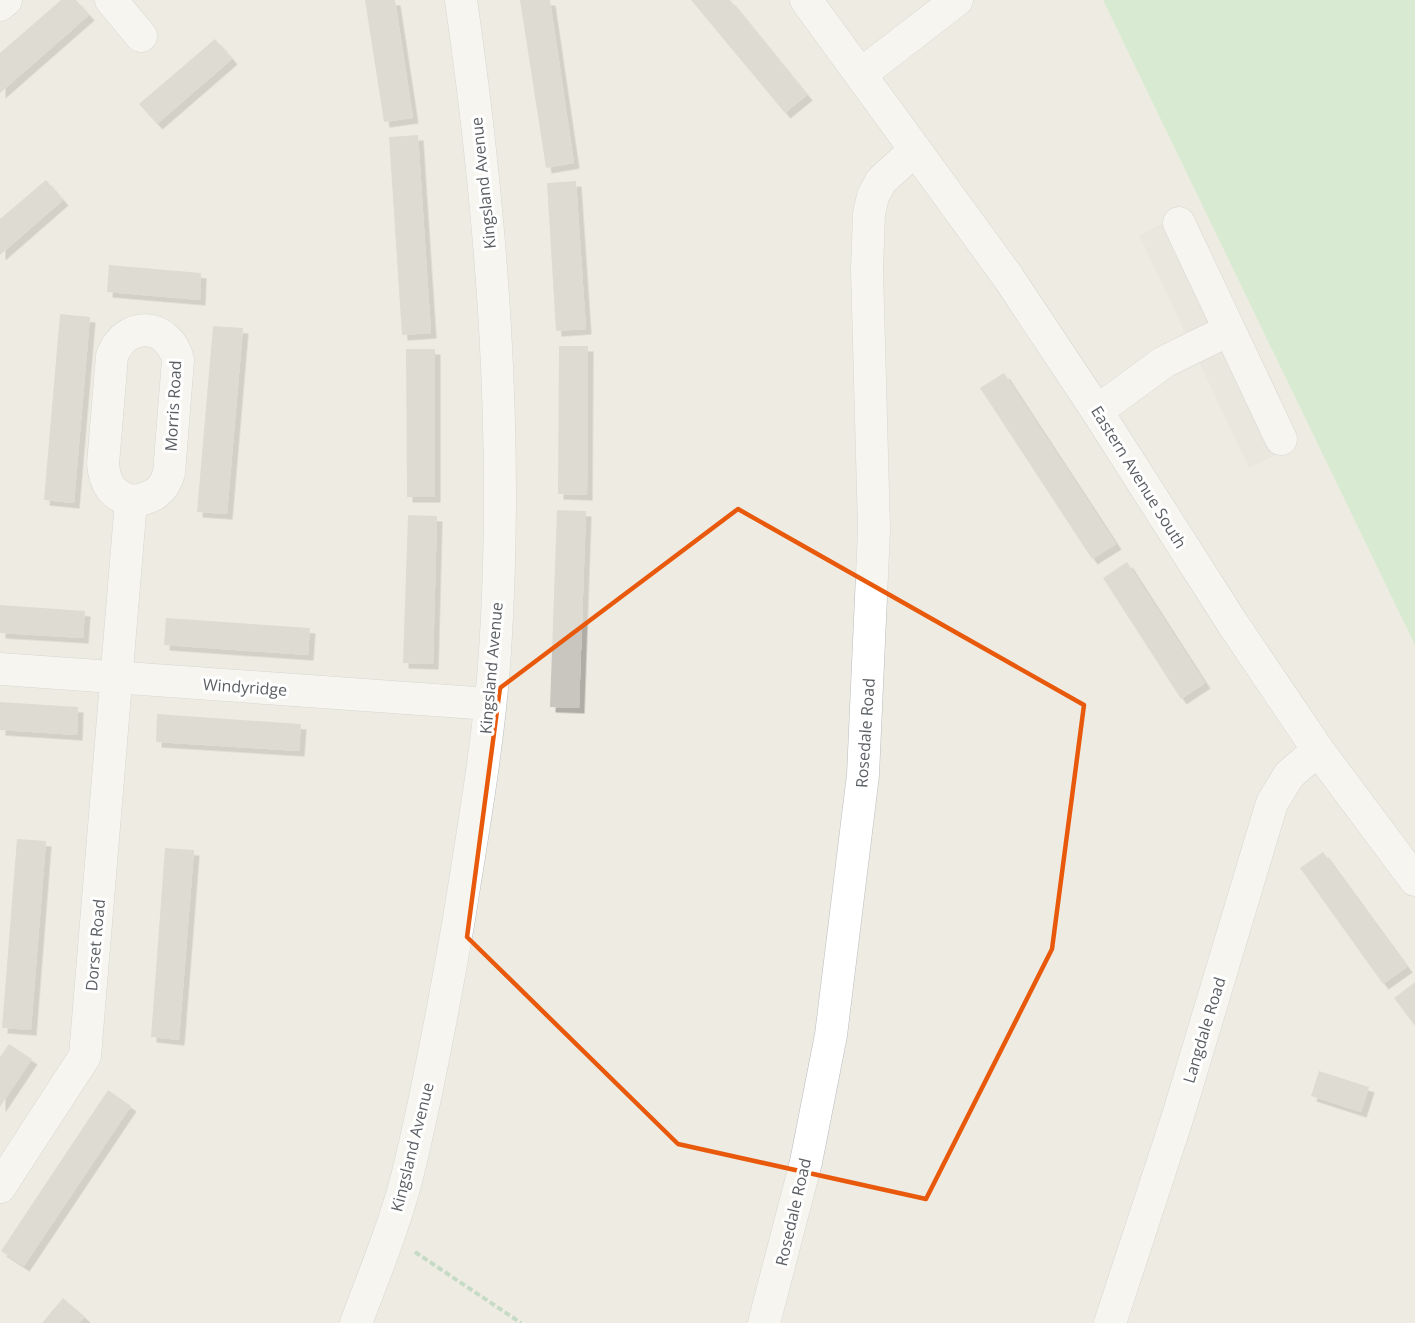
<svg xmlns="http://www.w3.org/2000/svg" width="1415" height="1323" font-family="'Open Sans',sans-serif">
	<defs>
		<filter id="shadow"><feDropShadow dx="5.5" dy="5.5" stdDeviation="0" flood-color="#0004"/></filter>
	</defs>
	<rect width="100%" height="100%" fill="#eeece2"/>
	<path fill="#e2dfda" d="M1187,212L1297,445L1249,468L1139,235Z"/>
	<path fill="#bde7bd" d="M1103,0H1415V645Z"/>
	<path fill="#c9c6bf" filter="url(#shadow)" d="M61,0H76L89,15L0,93V53Z
		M365,0H395L413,118L384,122Z
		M520,0H550L574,163L546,168Z
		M691,0H730L807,95L785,113Z
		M215,39L232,59L157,124L139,104Z
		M418,135L431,333L402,335L389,137Z
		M46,180L63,200L0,255V219Z
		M576,181L586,329L556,331L547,183Z
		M109,265L201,273L200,300L107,292Z
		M60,314L90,317L74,503L44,500Z
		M213,326L243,328L227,514L197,512Z
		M559,346H588L587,495L558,494Z
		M406,349H435V497H407Z
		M1004,373L1116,544L1092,559L980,388Z
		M557,510L586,511L579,708L550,707Z
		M408,515L437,516L433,664L403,663Z
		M1127,562L1205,683L1181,699L1103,578Z
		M0,605L85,611L83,638L0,633Z
		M166,618L310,628L308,655L164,645Z
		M0,702L78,707L77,735L0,730Z
		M157,714L301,724L299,751L156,742Z
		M17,839L46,841L31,1030L2,1028Z
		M165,848L194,850L179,1040L151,1037Z
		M1323,852L1407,967L1383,984L1300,868Z
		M1415,982V1026L1394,998Z
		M9,1044L32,1059L0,1107V1057Z
		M1319,1071L1369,1087L1361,1112L1311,1096Z
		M108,1090L131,1106L24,1266L1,1251Z
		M63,1298L85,1317L79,1323H42Z"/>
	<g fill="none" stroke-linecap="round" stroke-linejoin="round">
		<g stroke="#b8bbc0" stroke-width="33">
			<path id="minor" d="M111,0L141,36
				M806,0L1008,277L1097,411L1231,621L1318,750L1415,880
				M0,5L6,0
				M861,74L957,0
				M1179,223L1281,439
				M1097,411L1164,362L1229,330
				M0,669L490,704
				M0,1187L85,1056L131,501C112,495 105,484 103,464L112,356C126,319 169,323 178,360L169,473C163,493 151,499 131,501
				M356,1323C374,1275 394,1227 407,1177C428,1092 444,1005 459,919C473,830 489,741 495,652C509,434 492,216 461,0
				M764,1323L806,1162L831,1035L863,775L874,530L867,269L869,214L873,196L881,181L915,150
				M1110,1323L1177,1119L1272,803L1289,775L1318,750"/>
		</g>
		<path stroke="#95c6a3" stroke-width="4" stroke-dasharray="6 3" stroke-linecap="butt" d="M415,1252L521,1323"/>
		<use href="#minor" stroke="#fff" stroke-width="32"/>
	</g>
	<path d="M0 0H1415V1323H0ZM738,509L1084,705L1052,949L926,1199L678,1144L467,937L500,688Z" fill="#eeece2" fill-opacity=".55" fill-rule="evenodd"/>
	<path fill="none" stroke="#e8590c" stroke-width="4.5" stroke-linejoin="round" d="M738,509L1084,705L1052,949L926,1199L678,1144L467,937L500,688Z"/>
	<g text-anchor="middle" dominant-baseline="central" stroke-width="6" stroke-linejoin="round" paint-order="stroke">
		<g font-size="16" fill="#5b5f64" stroke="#fff">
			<text transform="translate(483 183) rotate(-96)">Kingsland Avenue</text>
			<text transform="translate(173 406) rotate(-87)">Morris Road</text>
			<text transform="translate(1139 477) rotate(58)">Eastern Avenue South</text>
			<text transform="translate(491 668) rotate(-85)">Kingsland Avenue</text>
			<text transform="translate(245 687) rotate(4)">Windyridge</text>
			<text transform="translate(865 733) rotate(-86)">Rosedale Road</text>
			<text transform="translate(95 945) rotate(-85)">Dorset Road</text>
			<text transform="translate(1204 1030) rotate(-73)">Langdale Road</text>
			<text transform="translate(412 1147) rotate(-76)">Kingsland Avenue</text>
			<text transform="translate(793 1212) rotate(-77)">Rosedale Road</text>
		</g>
	</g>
</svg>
